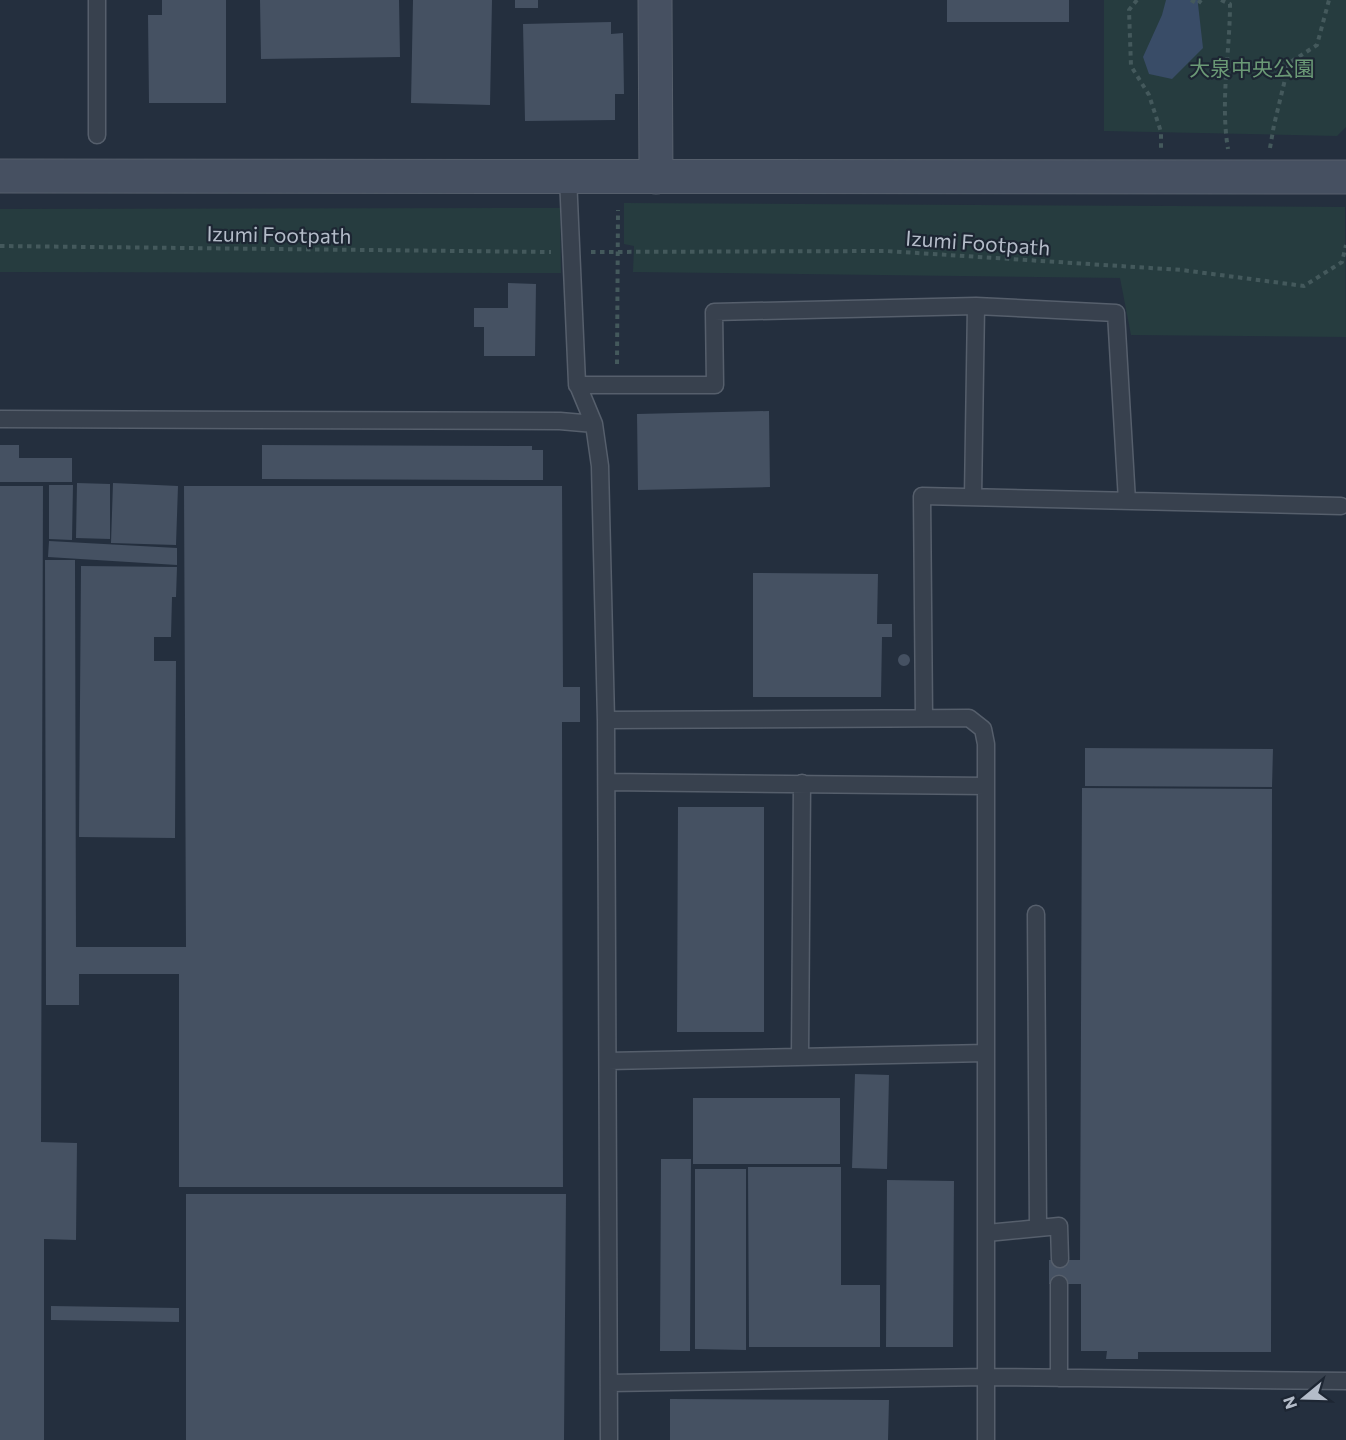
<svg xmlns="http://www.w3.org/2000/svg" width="1346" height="1440" font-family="Commissioner,'Noto Sans JP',sans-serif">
	<rect width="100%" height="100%" fill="#242f3e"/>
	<path fill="#263c3f" d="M1104,0H1346V127L1337,136L1104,131Z
		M624,203L1345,207L1346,337L1131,335L1120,278L633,272L634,246L624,244Z
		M560,208L561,273L0,272V209Z"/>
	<path fill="#394c67" d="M1166,0H1199L1198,4L1203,48L1172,79L1149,74L1143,57L1162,15Z"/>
	<path fill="#455162" d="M162,0H226V103H149L148,15H162Z
		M260,0H399L400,57L261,59Z
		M413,0H492L490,105L411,103Z
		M515,0H538V8H515Z
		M947,0H1069V22H947Z
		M611,22V34L623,33L624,94H615V120L525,121L523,24Z
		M508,283L536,284L535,356H484V327H474V308H508Z
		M769,411L770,487L638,490L637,414Z
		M0,445H19V458H72V482H0Z
		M262,445L532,446V450H543V480L262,479Z
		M77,483L110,484V539L76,538Z
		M113,483L178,486L176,545L111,543Z
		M49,485H73L72,540L49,539Z
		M0,486H43L41,1142L77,1143L76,1240L44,1239V1440H0Z
		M184,486H562L563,687H580V722H562L563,1187H179V974H79V1005H46L45,560H75L76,947H186Z
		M49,541L177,548V565L48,557Z
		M81,566L177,567L176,597H172L171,637H154V661H176L175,838L79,837Z
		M753,573L878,574L877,624H892V637H882L881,697H753Z
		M898 660a6 6 0 1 1 12 0a6 6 0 1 1-12 0Z
		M1085,748L1273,749L1272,787L1085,786Z
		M1082,788L1272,789L1271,1352H1138V1359H1106L1107,1351H1081V1284H1049V1260H1080Z
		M678,807H764V1032H677Z
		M855,1074L889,1075L887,1169L852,1168Z
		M693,1098H840V1164H693Z
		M661,1159H691L690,1351H660Z
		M748,1167H841V1285H880V1347H749Z
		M695,1169H746V1350L695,1349Z
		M887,1180L954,1181L953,1347H886Z
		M186,1194H566L564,1440H186Z
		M51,1306L179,1308V1322L51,1320Z
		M670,1399L889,1400L888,1440H670Z"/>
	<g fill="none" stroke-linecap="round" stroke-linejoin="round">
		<g stroke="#565f6c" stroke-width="19">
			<path id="lane" d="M97,0V135
				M568,177L577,383L594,424L600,466L606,720L609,1440
				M577,385H715L714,312L976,306L1116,313L1127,501
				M0,419L560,421L594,424
				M973,497L976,306
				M924,718L922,496L1341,506
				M606,720L969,718L983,729L986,744V1440
				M607,782L986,786
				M1036,914L1038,1228
				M800,1057L802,783
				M608,1061L986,1053
				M987,1233L1059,1226L1060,1259
				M1059,1378V1284
				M610,1383L987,1377L1346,1381"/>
		</g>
		<g stroke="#565f6c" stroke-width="35">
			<path id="secondary" d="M655,0L656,177
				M0,176L1346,177"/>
		</g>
		<path stroke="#44595c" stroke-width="4" stroke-dasharray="4.5 4.5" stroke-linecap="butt" d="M1137,0L1129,10L1131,66L1149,95L1161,132V148
			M1191,0L1198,4L1201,0
			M1221,0L1230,4C1230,53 1220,100 1228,149
			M1270,148L1274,125L1289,63L1317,45L1329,0
			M0,246L551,252
			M591,252L886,251L1182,270L1304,286L1342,262L1346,245
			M617,364L618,210"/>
		<use href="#lane" stroke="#38414e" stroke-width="16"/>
		<use href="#secondary" stroke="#465061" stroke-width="33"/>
	</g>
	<g text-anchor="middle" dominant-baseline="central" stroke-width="4.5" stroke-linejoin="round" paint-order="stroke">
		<g font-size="21" fill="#6b9a76" stroke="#1d2633">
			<text x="1252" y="67">大泉中央公園</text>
		</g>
		<g font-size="21" fill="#b4bcc9" stroke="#1d2633">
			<text transform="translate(279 234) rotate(1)">Izumi Footpath</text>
			<text transform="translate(978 242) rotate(4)">Izumi Footpath</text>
		</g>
	</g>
	<g transform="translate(1304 1398) rotate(251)" stroke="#1d2633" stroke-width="4.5" paint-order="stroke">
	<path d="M0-4.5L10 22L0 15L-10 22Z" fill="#b4bcc9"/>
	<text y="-9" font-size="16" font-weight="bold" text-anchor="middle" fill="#b4bcc9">N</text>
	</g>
</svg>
